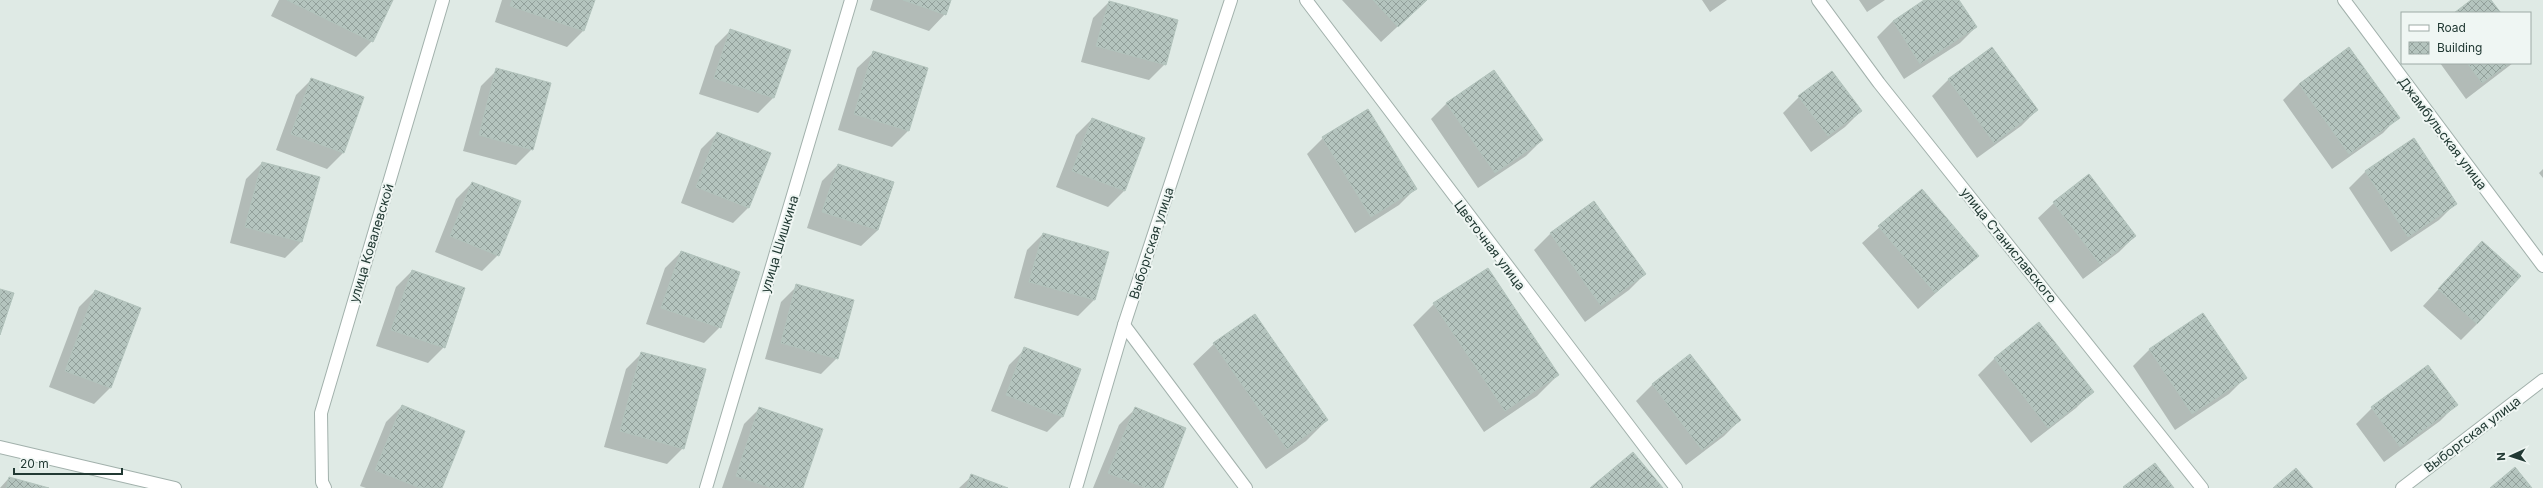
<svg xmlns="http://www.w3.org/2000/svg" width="2543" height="488" font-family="Inter,sans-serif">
	<defs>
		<pattern id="building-cross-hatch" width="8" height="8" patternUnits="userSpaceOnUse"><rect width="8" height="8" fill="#b4c4be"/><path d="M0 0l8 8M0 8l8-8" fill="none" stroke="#92a09b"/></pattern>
	</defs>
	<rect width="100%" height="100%" fill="#dfeae5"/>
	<path fill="#0003" d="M279,0H392L372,41L356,57L271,16Z
		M502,0H594L583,31L567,47L495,22Z
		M873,0H950L945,14L929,31L870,10Z
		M1342,0H1426L1381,42Z
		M1702,0H1727L1710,12Z
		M1859,0H1885L1867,12Z
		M1926,0H1958L1976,27L1960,43L1904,79L1877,37L1893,21Z
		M1109,2L1165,64L1149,80L1081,62L1093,18Z
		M731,30L774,97L758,113L699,94L715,46Z
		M1992,48L2037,110L2021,126L1977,158L1932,96L1948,80Z
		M2349,48L2398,117L2383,133L2332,169L2283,100L2299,84Z
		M874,52L908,131L892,147L838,130L857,68Z
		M2440,63H2513L2466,99Z
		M497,70L532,149L516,165L463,151L481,86Z
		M1831,72L1861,111L1845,127L1811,152L1783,113L1799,97Z
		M312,79L343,153L327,169L276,150L296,95Z
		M1447,103L1542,140L1526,156L1478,188L1431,119Z
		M1092,119L1144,139L1124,191L1108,207L1056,187L1076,135Z
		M717,133L749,207L733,223L681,203L701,149Z
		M1323,138L1415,189L1399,205L1355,233L1307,154Z
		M2413,140L2455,204L2439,220L2391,252L2349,188L2365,172Z
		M262,163L301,242L285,258L230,243L246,179Z
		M838,165L878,230L861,246L807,228L822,181Z
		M2543,169V178L2539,173Z
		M472,183L498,255L482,271L435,252L456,199Z
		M1921,190L1977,256L1918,309L1862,243Z
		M1594,203L1645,274L1629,290L1585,322L1534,250L1550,234Z
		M2054,203L2135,236L2119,252L2083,279L2038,218Z
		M1043,234L1108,252L1094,300L1078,316L1014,298L1027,250Z
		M2482,242L2477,324L2461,340L2423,306Z
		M681,252L720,327L704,343L646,324L665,268Z
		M412,271L444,347L428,363L376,346L396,287Z
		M797,286L837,358L821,374L765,359L781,302Z
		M95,291L140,308L110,388L94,404L49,387L79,307Z
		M1434,304L1558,375L1537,396L1484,432L1413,325Z
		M2203,314L2245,378L2229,394L2175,430L2133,366L2149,350Z
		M2039,324L2092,392L2076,408L2031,443L1978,375L1994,359Z
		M1214,344L1327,420L1306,441L1266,469L1193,364Z
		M1025,349L1063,416L1047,432L991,411L1009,365Z
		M642,353L683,448L667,464L604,447L626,369Z
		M1690,356L1740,420L1724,436L1686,465L1636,401L1652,385Z
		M2428,366L2456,405L2440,421L2384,462L2356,424L2372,408Z
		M402,406L441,488H366L360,486L386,422Z
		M760,408L802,488H722L744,424Z
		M1135,409L1161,488H1093L1119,425Z
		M972,476L1005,488H959Z
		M9,478L46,488H0Z"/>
	<path fill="url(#building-cross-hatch)" stroke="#b2c3bc" d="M287,0H393L373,42Z
		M512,0H595L584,31L510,6Z
		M903,0H951L946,15Z
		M1373,0H1427L1398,27Z
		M1924,0H1959L1977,27L1920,64L1893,21Z
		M2471,0H2491L2501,13H2454Z
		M1109,1L1178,20L1166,65L1096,46Z
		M730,29L791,50L774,98L714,78Z
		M1992,47L2038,110L1994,143L1948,79Z
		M2349,47L2400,118L2349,154L2299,84Z
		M873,51L928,68L909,131L854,114Z
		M2467,63H2510L2482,83Z
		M496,68L551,83L533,150L479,135Z
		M1494,70L1543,140L1495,173L1446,103Z
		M1832,71L1862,111L1828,136L1798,96Z
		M311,78L364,97L344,153L291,134Z
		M1368,109L1417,189L1371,217L1322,137Z
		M1092,118L1145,138L1125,191L1072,171Z
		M717,132L771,153L749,208L696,187Z
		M2414,138L2457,204L2408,237L2365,171Z
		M262,162L320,177L302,242L245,227Z
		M838,164L894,182L878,230L822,212Z
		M2089,174L2136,236L2100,264L2053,202Z
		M472,182L521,201L499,256L450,236Z
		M1922,189L1979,256L1935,293L1878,226Z
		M1594,201L1646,274L1601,306L1550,233Z
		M1043,233L1109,252L1095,300L1029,282Z
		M2482,241L2521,276L2477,324L2438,289Z
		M681,251L740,272L721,328L661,308Z
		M1488,268L1559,375L1505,411L1433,303Z
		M412,270L465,288L445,348L391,330Z
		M796,284L854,300L838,359L781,343Z
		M0,289L14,293L0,335Z
		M95,290L141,308L111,388L65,371Z
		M2203,313L2247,378L2192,414L2149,349Z
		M1255,314L1328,420L1287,449L1213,343Z
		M2039,322L2094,392L2048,428L1994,358Z
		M1024,347L1081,369L1063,417L1006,395Z
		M641,352L706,369L684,449L620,431Z
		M1690,354L1741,420L1702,450L1652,384Z
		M2428,365L2458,405L2400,447L2371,407Z
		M402,405L465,431L442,488H420L375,470Z
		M759,407L823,429L803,488H772L736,476Z
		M1135,407L1186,428L1163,488H1146L1108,473Z
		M1633,452L1663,488H1590Z
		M2155,463L2174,488H2124L2123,487Z
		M2515,467L2532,488H2490Z
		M2296,468L2313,488H2273Z
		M971,474L1008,488H966Z
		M9,477L49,488H6Z"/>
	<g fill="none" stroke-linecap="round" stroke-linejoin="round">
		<g stroke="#a2b1ac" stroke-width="14">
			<path id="service" d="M1076,488L1124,325L1231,0
				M2402,488L2543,380"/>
		</g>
		<g stroke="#a2b1ac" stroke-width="14">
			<path id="minor" d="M1306,0L1676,488
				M1818,0L1879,83L2202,488
				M2344,0L2543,266
				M1124,325L1246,488
				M0,447L175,488
				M325,488L322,482L321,413L443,0
				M706,488L851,0"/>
		</g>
		<use href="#service" stroke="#fff" stroke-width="12"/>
		<use href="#minor" stroke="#fff" stroke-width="12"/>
	</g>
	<g text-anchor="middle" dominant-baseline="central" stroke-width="4" stroke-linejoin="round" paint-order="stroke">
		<g font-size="13" fill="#213933" stroke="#eff6f3">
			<text transform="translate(2443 133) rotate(53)">Джамбульская улица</text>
			<text transform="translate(371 243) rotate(-73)">улица Ковалевской</text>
			<text transform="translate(1151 243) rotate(-72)">Выборгская улица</text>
			<text transform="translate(779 244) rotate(-73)">улица Шишкина</text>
			<text transform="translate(1490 245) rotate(53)">Цветочная улица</text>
			<text transform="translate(2009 245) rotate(51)">улица Станиславского</text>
			<text transform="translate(2472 434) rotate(-37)">Выборгская улица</text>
		</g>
	</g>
	<rect x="2401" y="12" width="130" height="52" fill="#eff6f3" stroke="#9daaa6"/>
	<rect x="2409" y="25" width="20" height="6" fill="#ffffff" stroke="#9daaa6"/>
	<text x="2437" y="32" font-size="12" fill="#213933">Road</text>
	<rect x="2409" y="42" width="20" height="12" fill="url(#building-cross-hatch)" stroke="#9daaa6"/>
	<text x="2437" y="52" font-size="12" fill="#213933">Building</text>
	<g transform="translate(2511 456) rotate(267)" stroke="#eff6f3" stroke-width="3" paint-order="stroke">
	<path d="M0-3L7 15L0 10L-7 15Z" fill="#213933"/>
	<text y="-6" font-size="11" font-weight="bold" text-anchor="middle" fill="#213933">N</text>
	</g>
	<path d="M14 468v6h108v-6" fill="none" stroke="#213933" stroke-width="2"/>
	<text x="20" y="468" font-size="12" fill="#213933" stroke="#eff6f3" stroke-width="3" paint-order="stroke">20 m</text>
</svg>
